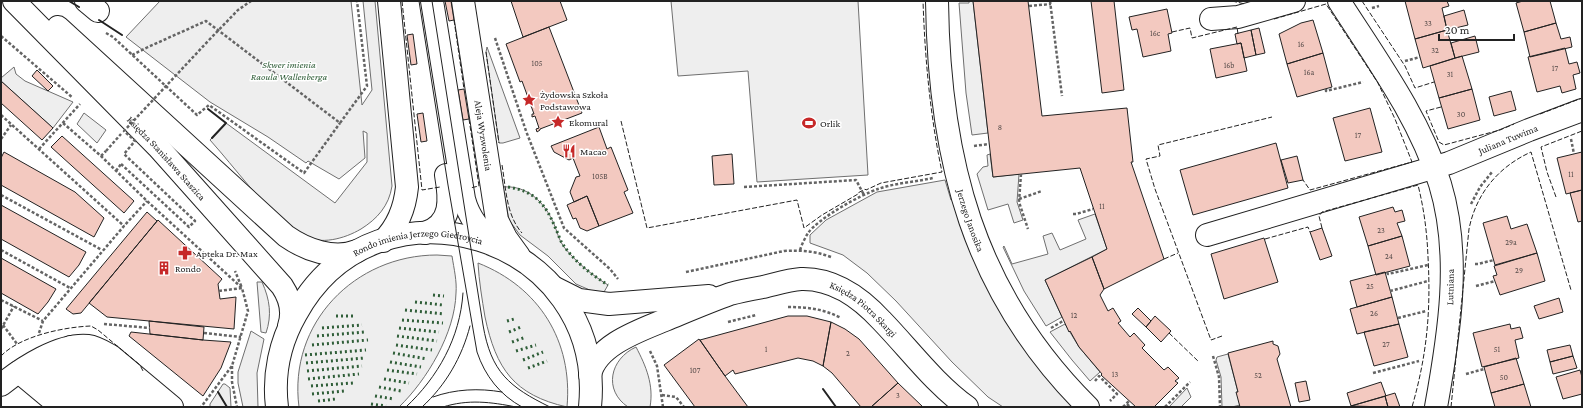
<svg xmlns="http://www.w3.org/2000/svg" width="1583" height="408" font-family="'Crimson Pro',serif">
	<rect width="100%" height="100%" fill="#fff"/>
	<path fill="#eee" stroke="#6f6f6f" d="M160,1H351L362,105L372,90L363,1H375L392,186C389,206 377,219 361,229C344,239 321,245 302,236C298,234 294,230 290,227C260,203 236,169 210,140L226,123L335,203L367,162V133L363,131L365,158L339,179L308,161L306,163L268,137L210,102L126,37Z
		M671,1H858L868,175L757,182L748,71L678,76Z
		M969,1H973L988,133L972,135L966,93L959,3H969Z
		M487,47L520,138L503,143H499L486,52Z
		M14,67L16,74L25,81L73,102L53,128L1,81V78Z
		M84,113L106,130L97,143L77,124Z
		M990,154L993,177L1019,174L1017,202L1023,220L1014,223L1008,204L988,210L977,174L983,167L988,166L987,155Z
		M945,180L951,200L956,198L1078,407H1003L988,397L952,362L896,301L867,273L843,255L810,243V235L826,220L877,192Z
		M503,187C528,185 545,203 554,224C557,231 559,241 564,247C576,262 592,275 608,285L604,292L592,291L576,284L548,256L520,235L509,220Z
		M1095,214L1107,249L1045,280L1062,317L1046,326L1024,291L1003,247L1004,246L1012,264L1048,254L1043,236L1052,233L1060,250L1086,239L1078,220Z
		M437,255L452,256C454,269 457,281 456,293C455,333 427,380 399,407H299C288,323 355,255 437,255Z
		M478,263C539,287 573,341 567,407C514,395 496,369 485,317C482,299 479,281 478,263Z
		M257,282H262C270,300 272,315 266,333L261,332Z
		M1065,324L1079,347L1100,372L1090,381L1072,360L1050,332Z
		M251,331L264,339L257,373L258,407H243L238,383V372Z
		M636,347C646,366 654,385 650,407H628C603,390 610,359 636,347Z
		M1228,354L1238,392H1237L1240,405L1232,407H1222L1221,377L1216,360L1217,357Z
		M223,384H225L230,388L231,407H210V404Z
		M1187,388L1191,397L1181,407H1169Z"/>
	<path fill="#f3c9c0" stroke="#222" d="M445,1H451L454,20L449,21Z
		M511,1H560L567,20L523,37Z
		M973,1H1028L1042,116L1127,108L1133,162H1131L1164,259L1104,289L1092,257L1107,249L1080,168L993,177Z
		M1091,1H1114L1124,90L1102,93Z
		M1405,1H1447L1449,6L1442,8L1447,30L1415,39Z
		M1523,1H1550L1556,23L1524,32L1516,3Z
		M1167,9L1172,33L1168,34L1171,51L1143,57L1137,29L1132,30L1129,17Z
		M1464,10L1468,25L1447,30L1444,16Z
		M1313,20L1323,53L1287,64L1279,34L1301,23Z
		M1556,23L1561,39L1570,37L1572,47L1530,57L1524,32Z
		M549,27L582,113L540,129V130L537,132L536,129L539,128L535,116L532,117V114H534L522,81L520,82L506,44Z
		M1259,28L1265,53L1256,55L1251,30Z
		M1251,30L1256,55L1244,58L1241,43L1237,44L1235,34Z
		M1447,30L1455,58L1423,68L1415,39Z
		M413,34L417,64L411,65L407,35Z
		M1475,36L1479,52L1455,58L1451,43Z
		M1241,43L1247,71L1216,78L1210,49Z
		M1565,48L1569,64L1577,62L1580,73L1573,75L1576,89L1562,93L1560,86L1537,92L1528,57Z
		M1323,53L1332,87L1297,97L1287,64Z
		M1462,56L1472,89L1439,98L1430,66Z
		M37,70L53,86L48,91L32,76Z
		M1,81L53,128L42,140L1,103Z
		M464,89L469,119L463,120L458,90Z
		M1472,89L1480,120L1448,129L1439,98Z
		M1511,91L1516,110L1494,116L1489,97Z
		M1370,108L1382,152L1345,161L1333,118Z
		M423,113L427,141L421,142L417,114Z
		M599,127L607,149L611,147L628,190L624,192L633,213L599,226L587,196L574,202L570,192L576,177L580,176L573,158L569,160L554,152L551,146Z
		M62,136L134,201L124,213L51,147Z
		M1276,143L1288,188L1193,215L1180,170Z
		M4,152L75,192L104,218L94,237L1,185V158Z
		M1582,152V190L1566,194L1557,158Z
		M732,154L734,184L714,185L712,156Z
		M1297,156L1303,180L1288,183L1281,160Z
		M1582,190V221L1578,222L1570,193Z
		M587,196L599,226L587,231L580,228L576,218L573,219L567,205Z
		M1,205L86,252L79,265L69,277L1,239Z
		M1393,207L1395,212L1402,210L1405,221L1397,223L1402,236L1368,246L1359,217Z
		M147,212L157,221L81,313L73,314L66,309Z
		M1507,216L1511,229L1527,224L1537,253L1495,265L1483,223Z
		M158,220L222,279L218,284L220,299L236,297L234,329L107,317L89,303Z
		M1322,228L1332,256L1320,260L1310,232Z
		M1402,236L1410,266L1376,275L1368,246Z
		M1264,238L1278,282L1224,299L1211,254Z
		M1537,253L1545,281L1500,295L1493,276L1497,275L1494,266Z
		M1092,257L1104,289L1100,295L1108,311L1113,308L1121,321L1118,323L1130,337L1134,333L1145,345L1142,348L1164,370L1168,367L1179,378L1175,381L1178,383L1154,407H1136L1101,375L1102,374L1079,347L1070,331L1069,332L1045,280Z
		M1,258L56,289L48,302L38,314L1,293Z
		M1385,272L1392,297L1357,307L1350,281Z
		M1392,297L1399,324L1357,334L1350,309Z
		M1559,298L1563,312L1539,319L1534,306Z
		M1138,308L1151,321L1146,327L1132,314Z
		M788,316H807L831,322L823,366L813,361L798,358L735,374L733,370L725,376L700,340Z
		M1155,316L1171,331L1161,342L1146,327Z
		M149,321L204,327L203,340L150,334Z
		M831,322L845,329L859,339L898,383L871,407H861L832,373L823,366Z
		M1399,324L1408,357L1374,366L1364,332Z
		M1510,324L1511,329L1520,327L1523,338L1515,340L1519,358L1482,367L1473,333Z
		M131,332L203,340L231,342L221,368L203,396L129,336Z
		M699,339L725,376L748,407H695L664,365Z
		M1273,341V344L1278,346L1280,354L1277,359L1291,407H1240L1236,392H1238L1228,353Z
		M1570,345L1573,356L1550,362L1547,350Z
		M1573,356L1577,368L1553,374L1550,362Z
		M1516,358L1524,384L1491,393L1484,367Z
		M1580,370L1582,377V394L1563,399L1556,377Z
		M1306,381L1310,400L1299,402L1295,383Z
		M1381,382L1386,396L1351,406L1347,393Z
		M898,383L923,407H871Z
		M1524,384L1531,407H1495L1491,393Z
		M1395,393L1400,407H1388L1385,396Z
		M1385,396L1388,407L1351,406Z"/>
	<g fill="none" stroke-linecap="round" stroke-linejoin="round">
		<g stroke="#222" stroke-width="24">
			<g id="minor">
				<path id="s1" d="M14,1L158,147L282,286C290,298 294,311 289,326"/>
				<path d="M86,1L98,11"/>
				<path d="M432,1L464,199C469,218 480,232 496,243"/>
				<path id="s2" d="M463,1L497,220L506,238L519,256"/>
				<path id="s3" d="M937,1C939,159 973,293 1088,407"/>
				<path d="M1339,1C1376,59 1419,117 1440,184C1462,256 1449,335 1436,407"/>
				<path d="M1211,19L1238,17L1294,1"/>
				<path d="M58,27L286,236C306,250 334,260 357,251"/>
				<path d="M425,233C453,224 450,198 446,175"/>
				<path id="s4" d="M1207,235L1449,163L1529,130L1582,110"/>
				<path d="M383,241C397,227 405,207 407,187L389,1"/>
				<path d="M555,288L579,300L609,304L709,296"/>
				<path d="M71,347L144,407"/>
				<path d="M52,354L116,407"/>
				<path d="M35,363L88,407"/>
				<path d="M19,372L61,407"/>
				<path id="s5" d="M590,375C596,345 641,330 665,320C687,311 708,302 730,294C741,291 752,289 763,287C776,284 788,280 801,279C834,278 861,298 882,321C910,350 934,383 967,407"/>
				<path d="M1,385C22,368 60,343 88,346C96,347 104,352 111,356L172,407"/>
				<path id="s6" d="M277,407C273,375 280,342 296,314C378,164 607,236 590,407"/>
			</g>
		</g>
		<path stroke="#646464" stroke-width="2.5" stroke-dasharray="3 2" stroke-linecap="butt" d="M1050,1L1062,96
			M1029,6L1051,4
			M1372,8L1379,6
			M106,33L113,37L197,115L209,105L304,173L340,123
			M1,36L73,98
			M495,38L526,131L564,228L610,269L618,279
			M209,40L238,10L251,1
			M132,55L148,47L206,21L340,123L367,86L357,1
			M1405,61L1420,57
			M1326,89V91L1363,82
			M1,115L124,226
			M63,123L101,156L147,201L242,288L248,311L232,366L201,407
			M1,139L11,125
			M1571,139L1574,154
			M974,146L989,144
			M39,149L80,104
			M101,156L106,151
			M116,171L121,164
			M1021,174L1019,202L1028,229
			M744,187L856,180L864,195
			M1,195L102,250
			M1019,199L1042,191
			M1471,204L1480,187L1492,172
			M1073,214H1076L1093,209
			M1,250L70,288
			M800,250C802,244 805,238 808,233C819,218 860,195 878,189C895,183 915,182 933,178
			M1475,264H1478L1494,260
			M686,272L784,251C801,250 815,251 831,257
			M1387,272L1388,274L1428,265
			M1476,286L1495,281
			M219,291L242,288L235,271
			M1390,291L1428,281
			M1,300L43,321
			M788,307C807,307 824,309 841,318
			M1398,318L1426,311
			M728,322L756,315
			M104,324L150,328
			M3,325L17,344
			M1051,328L1063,321
			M1,329L14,306
			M39,333L43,321L124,226L147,201
			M204,333L241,337
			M650,351L657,366L663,407
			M1213,356L1219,377L1220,407
			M232,366V382L237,407
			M1373,373L1419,361
			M1466,374L1484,369
			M1095,381L1099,376L1117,394L1110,401
			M662,395L676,397L684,407
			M1127,404L1130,407
			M1123,407L1129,401
			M1165,407L1190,382"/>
		<use href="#minor" stroke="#fff" stroke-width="22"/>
		<path stroke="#222" stroke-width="1" d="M419,1L448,185L477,352C485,376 500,395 522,407
			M432,1L483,325C491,372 509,387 550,407
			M433,397C455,389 479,388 502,392
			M406,407C438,377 460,338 463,293
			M422,407C446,385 462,357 470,326
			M443,407C468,399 491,402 516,407"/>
		<path stroke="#646464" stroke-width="2.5" stroke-dasharray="3 2" stroke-linecap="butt" d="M106,151L121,134
			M121,164L189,227L195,221L124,154L135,141L124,131L209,40"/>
		<path stroke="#2f5e38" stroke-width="3" stroke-dasharray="2 3" stroke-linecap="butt" d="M508,187C534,191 545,203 555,227C558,233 560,241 564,246C575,262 592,275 608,285
			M433,295L444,296
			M415,302L443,305
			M405,310L444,314
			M336,316H354
			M402,320L443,323
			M507,321L514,319
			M322,328L362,325
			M399,328L439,332
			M509,332L521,327
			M317,336L365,332
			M397,336L437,341
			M512,342L526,337
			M312,345L368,340
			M396,345L432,350
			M516,351L536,345
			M393,353L427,359
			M305,355L366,350
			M523,360L543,352
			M390,362L421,367
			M306,363L365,358
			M528,368L547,361
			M387,370L417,374
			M307,371L362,366
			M308,379L359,374
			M384,379L409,383
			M311,386L353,383
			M379,387L401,391
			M312,394L345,391
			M375,396L394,399
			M318,401L336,399
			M371,404L386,406"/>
		<path stroke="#222" stroke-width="1" stroke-dasharray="5 2" stroke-linecap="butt" d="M402,1L422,190L440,187
			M1232,1L1245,4
			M1362,1L1405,66L1415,88L1434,82
			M1274,19L1326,4L1378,83L1395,119L1412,162L1310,190L1303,180
			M454,20L464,89
			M1172,32L1190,28L1192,38L1237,27L1238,34
			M486,52L499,143
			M1441,107L1426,111L1439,142L1444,145L1500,130L1514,124
			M1540,114L1582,98
			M469,119L479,186L470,188
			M621,121L647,228L797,200L804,228L822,215L858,194V193L865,189L866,190L881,183L942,172C930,115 925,59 923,1
			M502,165C506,188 506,215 522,233
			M1556,197L1547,172L1541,147L1582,131
			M1322,228L1319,216L1322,212L1418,185C1424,209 1427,232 1428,257C1431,311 1427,355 1412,407
			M1265,239L1308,227L1310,232
			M1164,259L1178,253
			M1169,333L1199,362
			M1222,336L1211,340L1155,189L1146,159L1160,156L1158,145L1272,117
			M1,356C20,336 64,327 91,326L98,330L140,365L143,371
			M1451,407L1469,229C1476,194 1498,167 1531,152L1571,290"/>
		<path stroke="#222" stroke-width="2" d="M69,1L79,7
			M99,20L122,35
			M208,109L226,123L212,138
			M823,389L836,407
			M218,392L227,407"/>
	</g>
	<defs>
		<g id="sight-bare" transform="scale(1.08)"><path d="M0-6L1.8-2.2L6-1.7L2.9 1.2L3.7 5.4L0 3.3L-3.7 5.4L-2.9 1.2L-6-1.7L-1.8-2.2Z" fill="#c62828" stroke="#fff" stroke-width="2.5" paint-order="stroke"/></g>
		<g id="stadium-bare" transform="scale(1.08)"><path d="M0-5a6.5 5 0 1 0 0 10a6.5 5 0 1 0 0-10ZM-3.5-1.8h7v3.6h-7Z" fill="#c62828" stroke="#fff" stroke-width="2.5" paint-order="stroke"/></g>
		<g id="restaurant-bare" transform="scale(1.08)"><path d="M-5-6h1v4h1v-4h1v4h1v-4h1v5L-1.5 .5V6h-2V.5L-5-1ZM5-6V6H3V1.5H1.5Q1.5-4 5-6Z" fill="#c62828" stroke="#fff" stroke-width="2.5" paint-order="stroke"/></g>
		<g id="pharmacy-bare" transform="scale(1.08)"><path d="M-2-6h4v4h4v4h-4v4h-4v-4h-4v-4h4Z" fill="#c62828" stroke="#fff" stroke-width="2.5" paint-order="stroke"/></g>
		<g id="building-bare" transform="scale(1.08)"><path d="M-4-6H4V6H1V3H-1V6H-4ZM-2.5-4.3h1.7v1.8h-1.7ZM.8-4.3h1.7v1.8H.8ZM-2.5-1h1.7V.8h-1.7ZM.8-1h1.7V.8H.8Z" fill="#c62828" stroke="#fff" stroke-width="2.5" paint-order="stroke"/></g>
	</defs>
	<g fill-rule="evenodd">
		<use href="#sight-bare" x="529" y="100"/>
		<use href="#sight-bare" x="558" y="122"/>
		<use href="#stadium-bare" x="809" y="123"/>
		<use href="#restaurant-bare" x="569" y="151"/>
		<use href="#pharmacy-bare" x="185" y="253"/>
		<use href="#building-bare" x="164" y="268"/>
	</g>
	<g text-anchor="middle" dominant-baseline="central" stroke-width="3" stroke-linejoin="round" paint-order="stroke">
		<g font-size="8" fill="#564c4a">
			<text x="1428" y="23">33</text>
			<text x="1155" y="33">16c</text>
			<text x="1301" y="44">16</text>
			<text x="1435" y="50">32</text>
			<text x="537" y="63">105</text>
			<text x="1229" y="65">16b</text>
			<text x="1555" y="68">17</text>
			<text x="1309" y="72">16a</text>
			<text x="1450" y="74">31</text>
			<text x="1461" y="114">30</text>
			<text x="1000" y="127">8</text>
			<text x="1358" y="135">17</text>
			<text x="1571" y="174">11</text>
			<text x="600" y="176">105B</text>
			<text x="1102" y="206">11</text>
			<text x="1381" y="230">23</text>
			<text x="1511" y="242">29a</text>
			<text x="1389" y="256">24</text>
			<text x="1519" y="270">29</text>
			<text x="1370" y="286">25</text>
			<text x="1374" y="313">26</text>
			<text x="1074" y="315">12</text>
			<text x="1386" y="344">27</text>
			<text x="766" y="349">1</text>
			<text x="1497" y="349">51</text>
			<text x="848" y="353">2</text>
			<text x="695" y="370">107</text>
			<text x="1115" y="374">13</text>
			<text x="1258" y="375">52</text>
			<text x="1504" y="377">50</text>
			<text x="898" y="395">3</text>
		</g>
		<g font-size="10" font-style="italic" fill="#2f5e38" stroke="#fff">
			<text x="289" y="64">Skwer imienia<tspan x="289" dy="12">Raoula Wallenberga</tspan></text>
		</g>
		<g font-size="10" fill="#222" stroke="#fff" text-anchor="start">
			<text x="540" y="94">Żydowska Szkoła<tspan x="540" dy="12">Podstawowa</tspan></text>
			<text x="569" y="122">Ekomural</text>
			<text x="820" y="123">Orlik</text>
			<text x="580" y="151">Macao</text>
			<text x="196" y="253">Apteka Dr. Max</text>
			<text x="175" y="268">Rondo</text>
		</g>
		<g font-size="10" fill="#222" stroke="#fff">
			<text stroke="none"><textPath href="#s2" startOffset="136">Aleja Wyzwolenia</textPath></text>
			<text stroke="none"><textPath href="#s4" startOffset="316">Juliana Tuwima</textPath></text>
			<text stroke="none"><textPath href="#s1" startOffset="219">Księdza Stanisława Staszica</textPath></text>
			<text stroke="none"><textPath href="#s3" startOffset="223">Jerzego Janosika</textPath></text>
			<text stroke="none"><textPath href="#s6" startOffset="248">Rondo imienia Jerzego Giedroycia</textPath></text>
			<text transform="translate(1450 287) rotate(-89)">Lutniana</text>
			<text stroke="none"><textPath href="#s5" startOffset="311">Księdza Piotra Skargi</textPath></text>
		</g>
	</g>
	<rect width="1583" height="408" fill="none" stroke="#222222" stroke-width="4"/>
	<path d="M1439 34v6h75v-6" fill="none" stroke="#222222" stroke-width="2"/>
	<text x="1445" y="34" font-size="12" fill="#222222" stroke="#ffffff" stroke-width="3" paint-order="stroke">20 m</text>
</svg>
